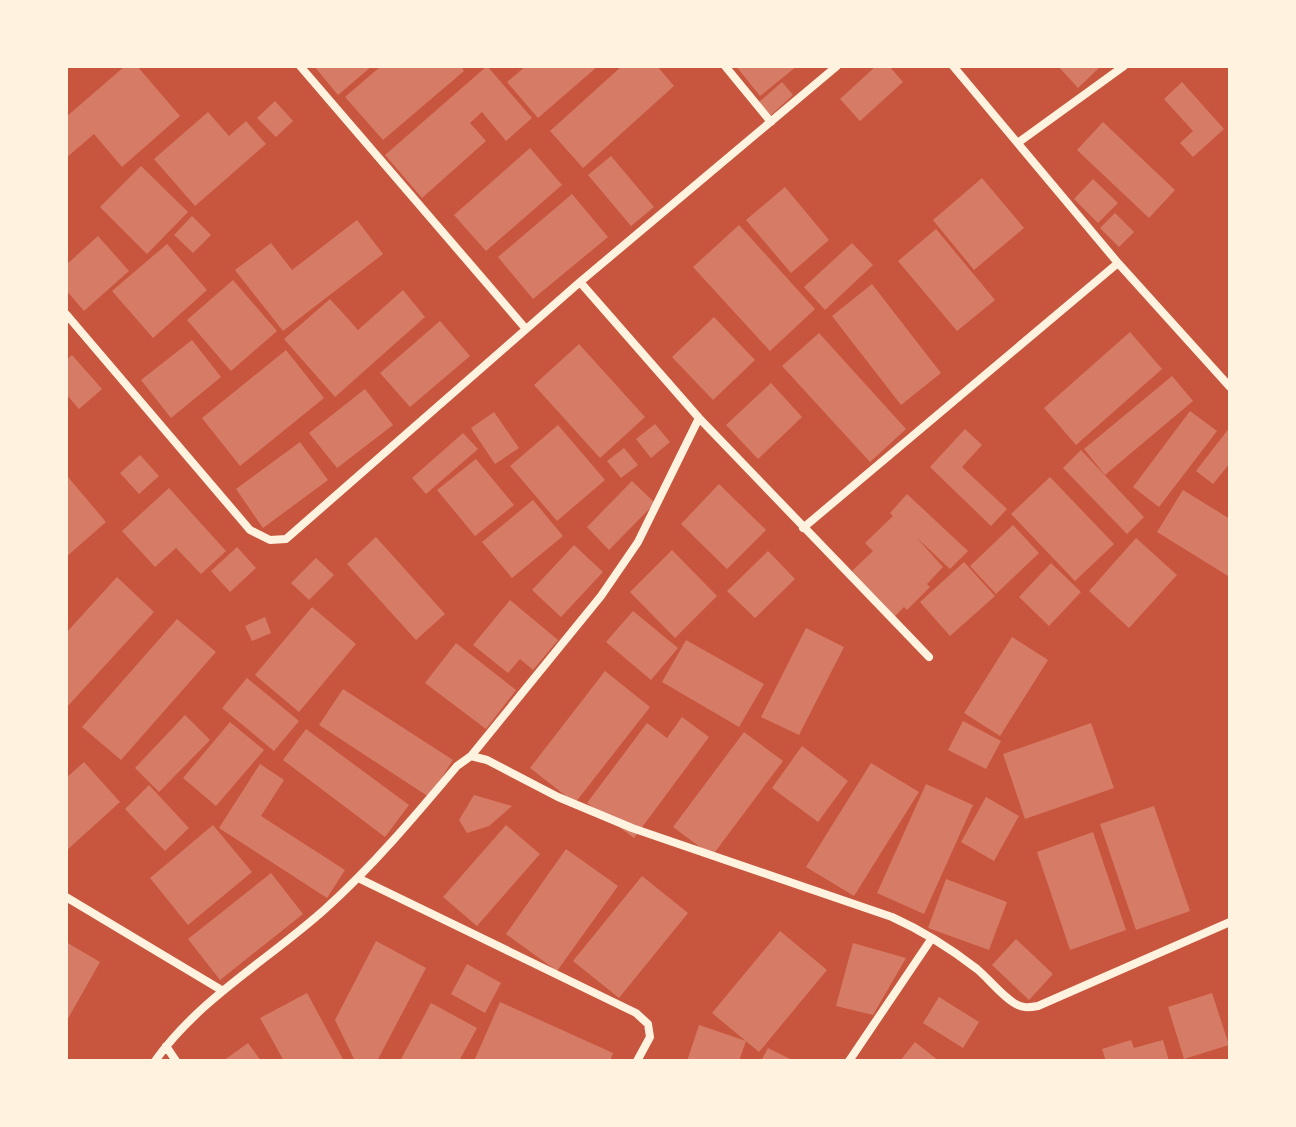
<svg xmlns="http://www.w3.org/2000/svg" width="1296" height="1127" font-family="'Nunito Sans',sans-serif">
	<rect width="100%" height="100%" fill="#c8553d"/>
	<path fill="#d67c66" d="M125,66H137L180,116L122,167L94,134L66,158V117Z
		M314,66H372L338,95Z
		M381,66H461L464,71L383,140L345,97Z
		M487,66L532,118L506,141L482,112L470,123L486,141L422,198L385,155Z
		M526,66H598L538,118L507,82Z
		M622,66H657L674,86L583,168L550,131Z
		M736,66H797L760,96Z
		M876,66H889L903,82L860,121L840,99Z
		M1058,66H1101L1078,88Z
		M782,82L793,95L771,115L759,102Z
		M1182,82L1224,129L1193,157L1180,143L1193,131L1164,99Z
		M275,101L293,121L276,137L257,118Z
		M208,112L229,136L246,121L266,144L195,206L154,159Z
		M1103,122L1175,190L1149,218L1077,150Z
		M530,148L562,185L486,251L454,215Z
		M611,156L654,207L631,226L588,175Z
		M141,166L188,212L147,254L100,207Z
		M982,178L1024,228L974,270L933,220Z
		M1093,179L1118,203L1098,223L1074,199Z
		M785,187L829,240L791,273L746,220Z
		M572,194L608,237L533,299L498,257Z
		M1115,213L1134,232L1119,247L1100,228Z
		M192,216L211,235L193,253L174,235Z
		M357,220L383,254L283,331L235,270L271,243L292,270Z
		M739,225L815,309L770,351L693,267Z
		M936,229L995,300L957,331L898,261Z
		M98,236L129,271L84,311L66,290V265Z
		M852,243L873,265L825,310L804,287Z
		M167,244L207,290L153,338L112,291Z
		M233,280L277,331L231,371L187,320Z
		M872,284L941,373L901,405L832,316Z
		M403,290L425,317L335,397L284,339L330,299L358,330Z
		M714,317L755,360L713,400L672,357Z
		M440,321L470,356L410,407L380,373Z
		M1130,332L1162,369L1076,445L1044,408Z
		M819,333L906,429L870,462L782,366Z
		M192,340L221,377L171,418L141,380Z
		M579,344L645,417L600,458L534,385Z
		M286,350L324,398L240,466L202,418Z
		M72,355L102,389L79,409L66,394V360Z
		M1172,376L1193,401L1105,475L1084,449Z
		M771,383L802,417L758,459L726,425Z
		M365,389L393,425L337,468L309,433Z
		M1190,411L1217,431L1159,507L1133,487Z
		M494,412L519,448L495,464L471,428Z
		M655,424L670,442L651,458L636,439Z
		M558,425L605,480L557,521L510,466Z
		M1230,427V463L1213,484L1196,471Z
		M965,429L982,445L962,467L1007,509L991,526L930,467Z
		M463,433L478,449L426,494L412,478Z
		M300,442L328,480L263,528L236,489Z
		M624,448L638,465L621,478L607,461Z
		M1081,450L1144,517L1127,534L1063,468Z
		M140,455L159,476L139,494L120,473Z
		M476,459L514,505L475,536L437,490Z
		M68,477L106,522L66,557V479Z
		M1050,477L1114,544L1075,581L1011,514Z
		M632,481L655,503L609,550L587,527Z
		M719,484L766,530L727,569L681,524Z
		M169,488L226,551L201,574L176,548L155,567L122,531Z
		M1183,490L1230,519L1228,576L1157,532Z
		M907,494L968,551L950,569L916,537L943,567L927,584L930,587L907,610L904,607L895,616L852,571L873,551L865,543L893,516L890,513Z
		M533,500L563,536L512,578L482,542Z
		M1013,525L1039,553L996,594L970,566Z
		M376,537L445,614L416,640L347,564Z
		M1136,538L1177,575L1129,628L1089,591Z
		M574,545L603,572L561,617L532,590Z
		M237,547L256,568L230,592L211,571Z
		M672,550L717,596L675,638L630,592Z
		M768,551L795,579L755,618L727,591Z
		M316,558L334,575L309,600L291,583Z
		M964,562L995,596L950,636L920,602Z
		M1051,563L1081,592L1049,626L1019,597Z
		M117,577L154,612L66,708V633Z
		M510,600L558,640L533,670L520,659L508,673L473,645Z
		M312,607L356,644L299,712L255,675Z
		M633,611L678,648L651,680L606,642Z
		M265,617L271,633L252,641L245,626Z
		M177,619L216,652L121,760L82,727Z
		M806,628L844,647L799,735L761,717Z
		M1012,637L1048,660L1000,736L964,713Z
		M686,640L764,684L739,727L662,682Z
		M456,643L516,690L486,729L425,683Z
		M605,671L650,707L575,803L530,768Z
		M247,678L299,721L274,751L222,708Z
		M343,689L453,760L429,797L319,725Z
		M185,715L210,740L159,792L135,768Z
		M682,717L709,737L634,838L587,803L647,723L667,738Z
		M963,721L1001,741L986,769L948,750Z
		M230,722L264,750L216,806L183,778Z
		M1091,723L1114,788L1025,819L1003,754Z
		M306,729L409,805L385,837L283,760Z
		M744,732L783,761L712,856L673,827Z
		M802,746L848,781L818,822L772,788Z
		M84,762L120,802L66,851V778Z
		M871,763L919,792L854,896L806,867Z
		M260,764L284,780L261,816L345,870L327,898L219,828Z
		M926,784L973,805L924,914L877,893Z
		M149,785L189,828L165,851L125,809Z
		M474,795L512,806L489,826L467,833L459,820Z
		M986,797L1019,816L994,861L961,842Z
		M1154,806L1190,911L1136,930L1100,824Z
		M213,825L252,872L188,925L150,878Z
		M506,825L540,854L477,926L443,897Z
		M1093,832L1126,930L1070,950L1037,852Z
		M566,849L618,886L557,971L506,934Z
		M271,873L303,914L220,980L188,939Z
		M642,876L688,913L619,998L573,961Z
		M946,879L1007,902L989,950L928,928Z
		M780,931L827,970L759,1052L712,1013Z
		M1016,939L1053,974L1029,1000L992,965Z
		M376,941L426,968L377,1061H355L335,1020Z
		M66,942L100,962L66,1022Z
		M853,943L906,958L873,1015L836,1006Z
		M467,964L501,983L485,1013L451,994Z
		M307,993L344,1061H284L260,1018Z
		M1212,993L1229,1045L1184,1059L1168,1007Z
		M939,997L979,1022L963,1048L923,1023Z
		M500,1002L613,1053L610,1061H474Z
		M431,1003L477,1028L459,1061H400Z
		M699,1025L746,1041L739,1061H687Z
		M1131,1040L1134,1048L1163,1040L1169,1061H1106L1102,1049Z
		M915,1042L939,1061H900Z
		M248,1043L261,1061H223Z
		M768,1048L794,1061H761Z"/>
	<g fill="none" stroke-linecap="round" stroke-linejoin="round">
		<path stroke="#fff3e0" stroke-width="8" d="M300,66L526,329
			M725,66L771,122
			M953,66L1118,263L1230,387
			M1019,142L1124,66
			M580,282L699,418L929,657
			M66,314L250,530L270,540L286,539L580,282L837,66
			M803,528L1118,263
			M471,756L601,596L638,542L699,418
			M358,878L636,1013L648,1024L650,1037L637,1061
			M66,897L223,991
			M166,1046L176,1061
			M155,1061C199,999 268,960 324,910C373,866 415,816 457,766L471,756L487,760L558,797L632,828L892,917C923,931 950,948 977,969C989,979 1000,994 1014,1003C1022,1008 1028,1008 1038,1006L1230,922
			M849,1061L932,938"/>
	</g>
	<rect width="1296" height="1127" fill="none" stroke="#fff3e0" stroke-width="136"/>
</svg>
